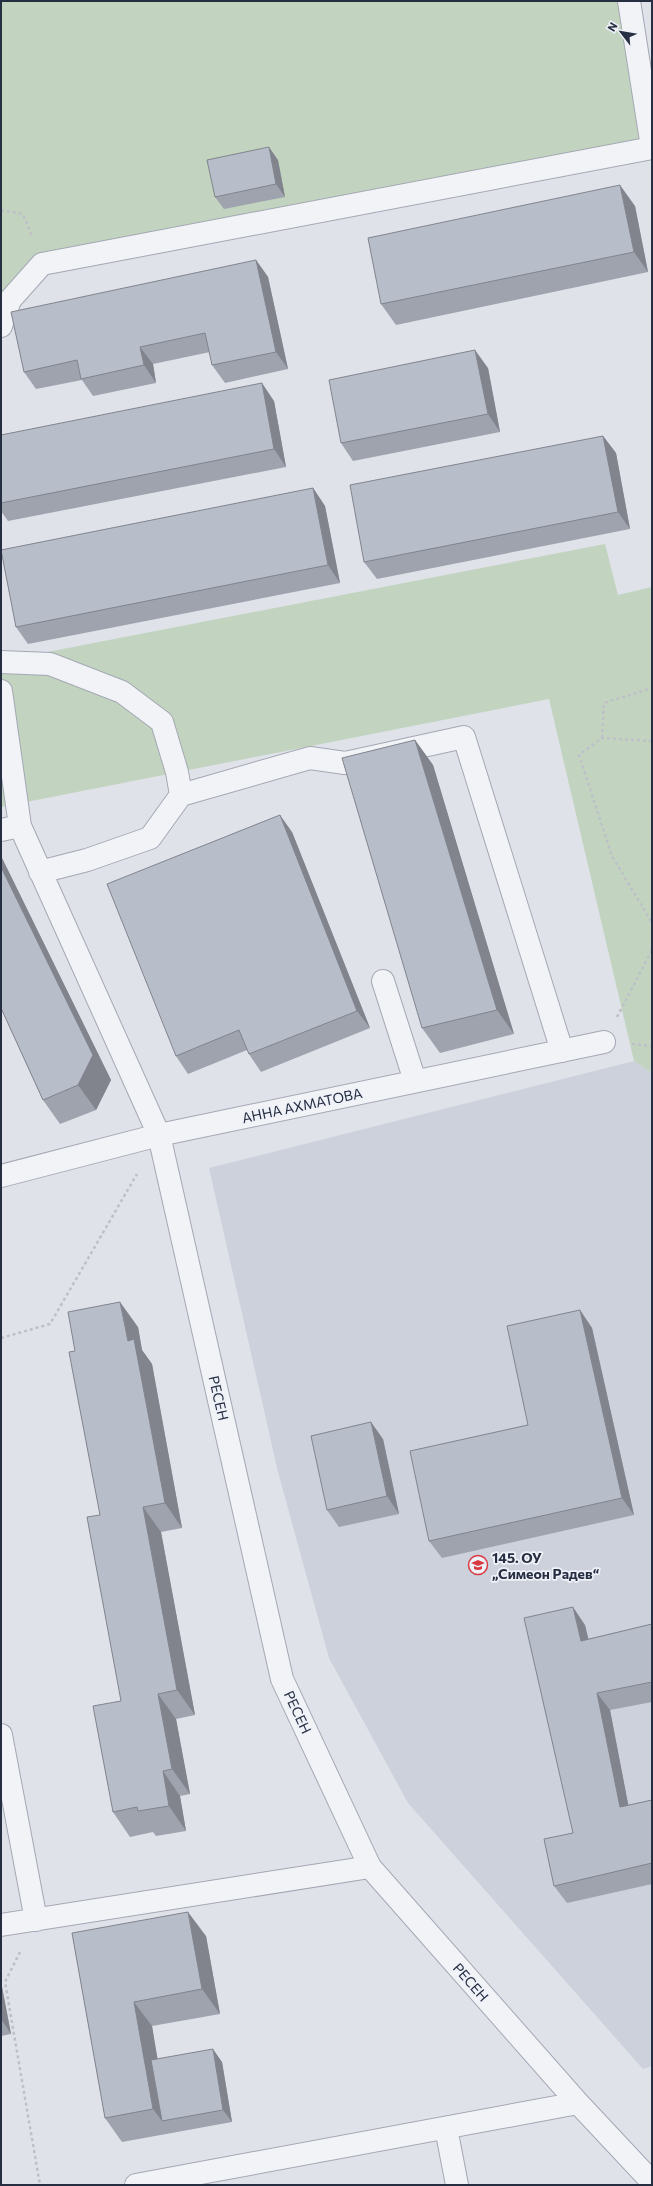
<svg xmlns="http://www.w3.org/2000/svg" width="653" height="2186" font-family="Commissioner,sans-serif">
	<rect width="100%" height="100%" fill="#dfe2e9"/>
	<path fill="#cdd1dc" d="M634,1061L652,1073V2066L643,2069L408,1803L329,1658L278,1472L209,1168Z"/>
	<path fill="#c2d4bf" d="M1,1H629L652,148L42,264L1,326Z
		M605,544L618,595L652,587V1073L634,1061L549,699L1,807V661Z"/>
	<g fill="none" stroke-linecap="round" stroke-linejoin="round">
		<g stroke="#a4a8b4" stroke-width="24">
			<path id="minor" d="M629,1L652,147
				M1,326L10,300L42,264L652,148
				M1,662L50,664L122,692L162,722L177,772L181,795
				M1,691L20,826L159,1135L282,1679L370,1867L578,2103L652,2182
				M1,830L20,826
				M40,872L87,860L150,838L181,795L310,758L345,763L464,737L562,1051
				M383,981L415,1081
				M1,1176L159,1135L604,1042
				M1,1735L36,1920
				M1,1925L370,1867
				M446,2128L457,2185
				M136,2185L578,2103"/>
		</g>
		<path stroke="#bdc0c8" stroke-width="2.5" stroke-dasharray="3 3" stroke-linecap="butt" d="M1,210L23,214L32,237
			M602,738L604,703L652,688
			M652,741L602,738L579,755L612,856L652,923
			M617,1017L652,950
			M632,1044L652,1046
			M1,1338L50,1324L137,1174
			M20,1952L5,1982L40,2185"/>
		<use href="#minor" stroke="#f2f3f7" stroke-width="22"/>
	</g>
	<path fill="#9ea3ae" d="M278,160L285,197L224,209L215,197Z
		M635,206L648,272L396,325L381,304Z
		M256,260L268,277L288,369L225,383L212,365L210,352L153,364L156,383L93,396L82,380L36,389L24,372Z
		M488,368L500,432L353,461L341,443Z
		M274,401L286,467L8,521L1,511V435Z
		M603,436L616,453L630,529L377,579L364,562Z
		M313,488L325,506L340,583L28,644L16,627Z
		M415,740L433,765L514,1034L440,1053L422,1028Z
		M292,832L370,1028L261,1072L249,1054L247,1050L188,1074L176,1056Z
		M1,856L111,1080L96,1110L60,1124L43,1100L1,1008Z
		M580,1310L592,1328L634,1515L442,1558L429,1541L528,1425Z
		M138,1327L142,1350L152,1364L182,1528L161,1532L195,1715L176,1719L190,1794L180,1796L186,1831L156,1836L153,1832L130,1837L113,1812L121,1701L100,1515L75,1351Z
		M383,1439L399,1514L339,1527L327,1510Z
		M652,1624V1702L610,1710L628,1805L652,1800V1884L567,1903L554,1886L573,1833L585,1625L588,1639Z
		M72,1933L206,1936L220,2014L152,2026L157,2059L222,2062L232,2122L122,2142L105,2118Z
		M1,1981L11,2034L1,2036Z"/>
	<path fill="#81848d" d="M269,147L278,160L285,197L276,184Z
		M620,185L635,206L648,272L634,252Z
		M256,260L268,277L288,369L276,352Z
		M140,347L153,364L156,383L144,365Z
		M475,350L488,368L500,432L488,414Z
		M262,383L274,401L286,467L274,449Z
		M603,436L616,453L630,529L618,512Z
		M313,488L325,506L340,583L328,565Z
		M415,740L433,765L514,1034L497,1010Z
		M280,815L292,832L370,1028L357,1011Z
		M1,856L111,1080L96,1110L78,1085L1,867Z
		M120,1302L138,1327L142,1350L152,1364L182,1528L165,1503L128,1341Z
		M580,1310L592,1328L634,1515L622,1498Z
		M371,1422L383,1439L399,1514L387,1496Z
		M143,1507L161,1532L195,1715L177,1690Z
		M573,1607L585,1625L593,1658L581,1641Z
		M597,1693L610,1710L632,1824L620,1807Z
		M158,1694L176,1719L190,1794L172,1769Z
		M163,1771L180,1796L186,1831L169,1806Z
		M188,1912L206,1936L220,2014L202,1989Z
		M1,1981V1982L11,2034L1,2019Z
		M134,2002L152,2026L168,2120L162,2121L153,2109Z
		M213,2049L222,2062L232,2122L223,2110Z"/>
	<path fill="#b8bdca" stroke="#81848d" d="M269,147L276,184L215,197L207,160Z
		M620,185L634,252L381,304L368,238Z
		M256,260L276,352L212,365L205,333L140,347L144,365L81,379L77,360L24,372L11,312Z
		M475,350L488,414L341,443L329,380Z
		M262,383L274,449L1,503V435Z
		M603,436L618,512L364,562L350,485Z
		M313,488L328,565L16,627L1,550Z
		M415,740L497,1010L422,1028L342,758Z
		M280,815L357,1011L249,1054L239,1030L176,1056L107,884Z
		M1,867L93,1055L78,1085L43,1100L1,1008Z
		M120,1302L128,1341L134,1339L165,1503L143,1507L177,1690L158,1694L172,1769L163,1771L169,1806L138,1811L137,1807L113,1812L93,1706L121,1701L87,1517L100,1515L69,1352L75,1351L68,1312Z
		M580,1310L622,1498L429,1541L410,1451L528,1425L507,1326Z
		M371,1422L387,1496L327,1510L311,1436Z
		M573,1607L581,1641L652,1624V1682L597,1693L620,1807L652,1800V1863L554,1886L544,1839L573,1833L524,1618Z
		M188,1912L202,1989L134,2002L153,2109L105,2118L72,1933Z
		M213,2049L223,2110L162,2121L151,2060Z"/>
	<defs>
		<g id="school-ring" transform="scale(1)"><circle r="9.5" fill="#eef1f7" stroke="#d93941" stroke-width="1.5"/><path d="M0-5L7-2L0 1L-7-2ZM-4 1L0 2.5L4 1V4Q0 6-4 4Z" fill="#d93941"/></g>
	</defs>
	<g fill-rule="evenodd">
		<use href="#school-ring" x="478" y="1565"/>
	</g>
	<g text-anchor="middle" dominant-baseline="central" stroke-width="3.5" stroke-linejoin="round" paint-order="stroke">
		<g font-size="14" fill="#262e42" stroke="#eef1f7">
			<text transform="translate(302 1105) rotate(-12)">АННА АХМАТОВА</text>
			<text transform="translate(219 1398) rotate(77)">РЕСЕН</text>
			<text transform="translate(298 1712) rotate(65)">РЕСЕН</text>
			<text transform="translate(471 1982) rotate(49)">РЕСЕН</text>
		</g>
		<g font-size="14" font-weight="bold" fill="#262e42" stroke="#eef1f7" text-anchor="start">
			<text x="492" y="1557">145. ОУ<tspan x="492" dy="16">„Симеон Радев“</tspan></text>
		</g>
	</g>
	<rect width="653" height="2186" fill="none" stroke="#262e42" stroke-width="4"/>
	<g transform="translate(621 32) rotate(301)" stroke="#eef1f7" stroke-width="3" paint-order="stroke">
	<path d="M0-3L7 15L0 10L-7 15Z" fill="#262e42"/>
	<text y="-6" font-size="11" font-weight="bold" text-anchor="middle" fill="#262e42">N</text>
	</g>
</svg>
